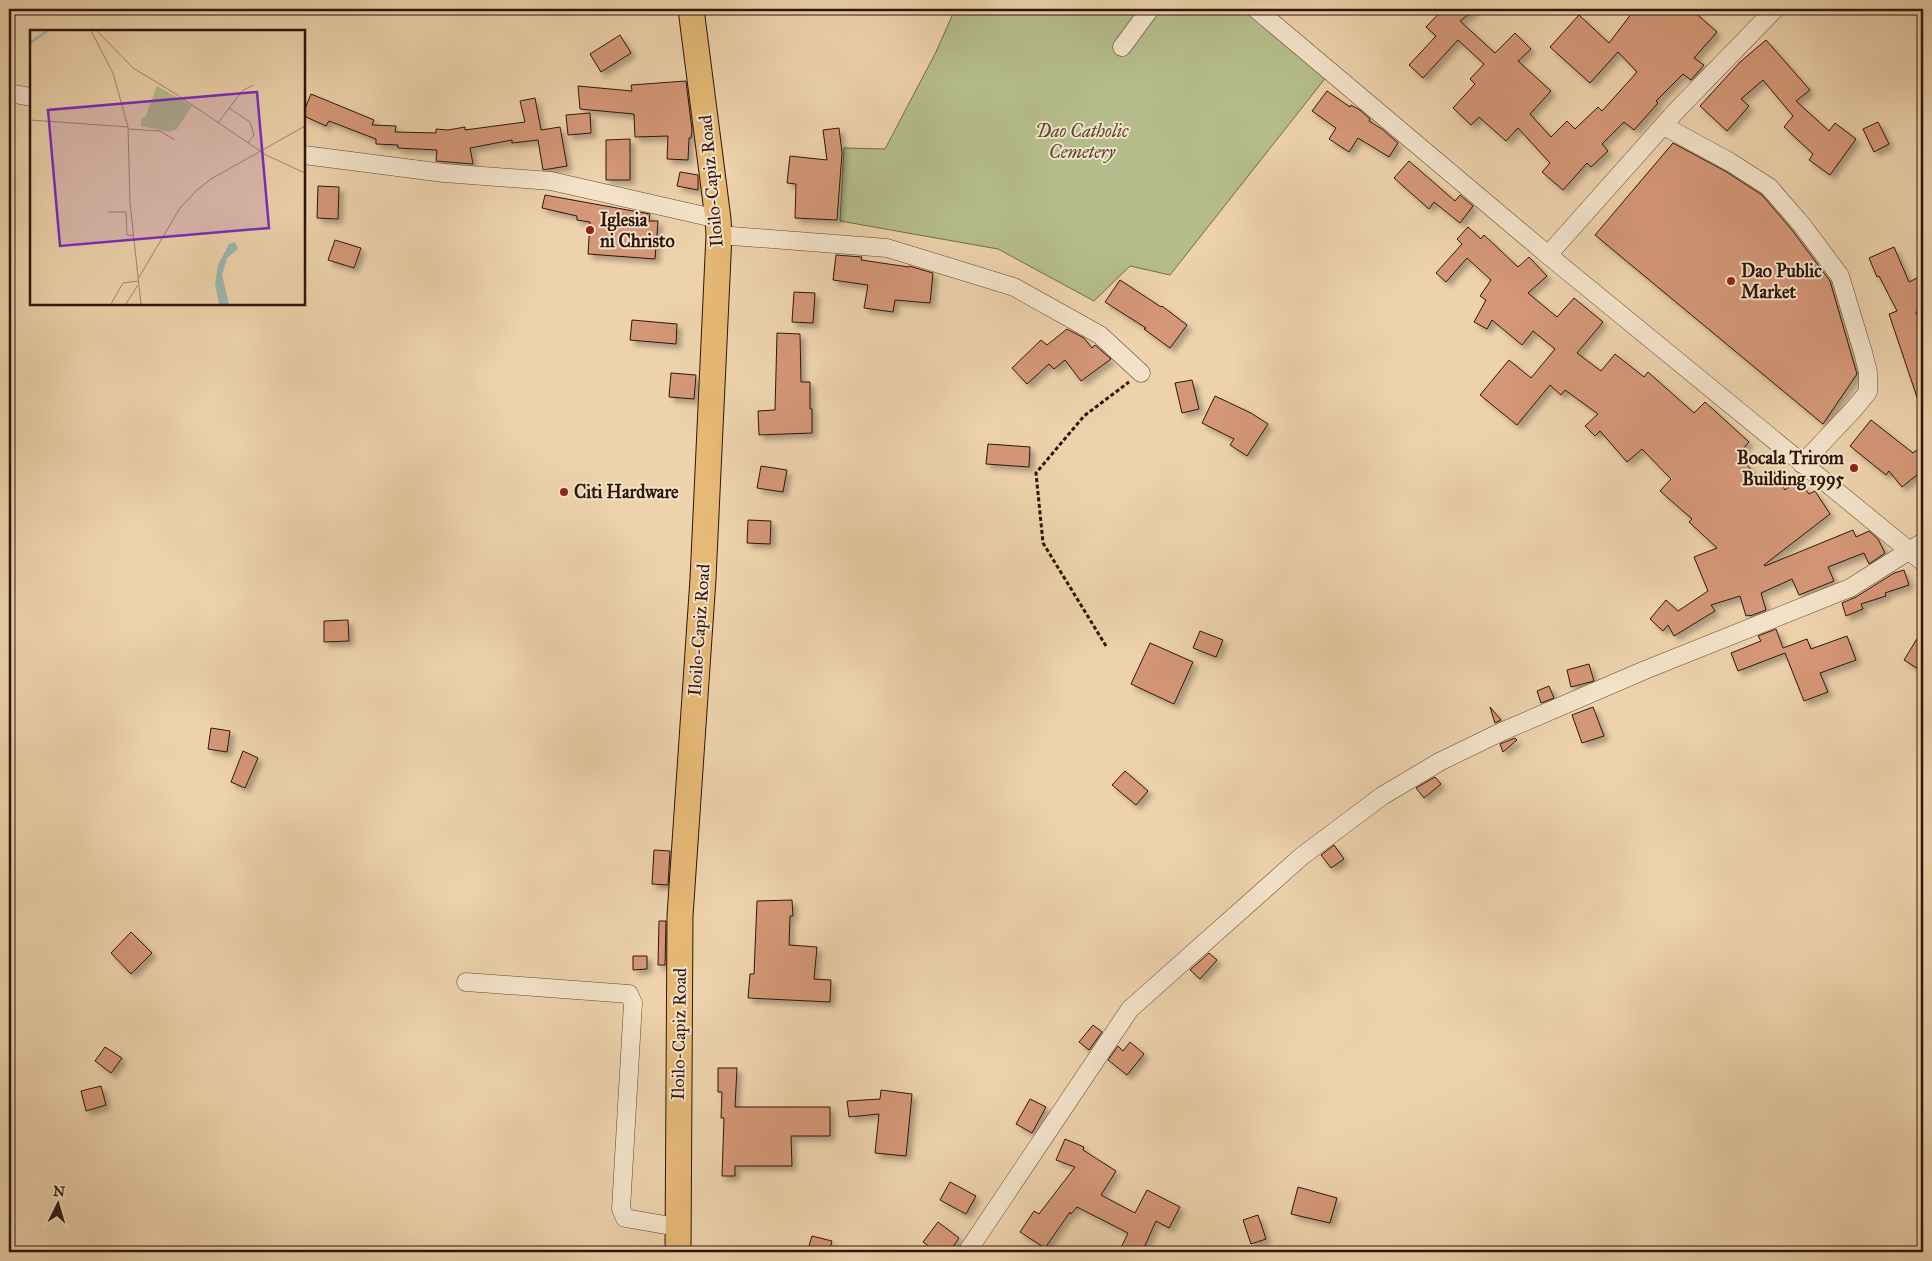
<svg xmlns="http://www.w3.org/2000/svg" width="1932" height="1261" font-family="'IM FELL Great Primer',serif">
	<defs>
		<filter id="shadow"><feDropShadow dx="4.5" dy="4.5" stdDeviation="2.5" flood-color="#0004"/></filter>
	</defs>
	<rect width="100%" height="100%" fill="#edd2ac"/>
	<filter id="stains"><feTurbulence type="fractalNoise" baseFrequency=".004" numOctaves="4"/><feColorMatrix values="0 0 0 0 .2 0 0 0 0 .09 0 0 0 0 .02 0 0 0 .5 -.17"/></filter>
	<radialGradient id="worn" r=".72"><stop offset=".6" stop-color="#630" stop-opacity="0"/><stop offset="1" stop-color="#630" stop-opacity=".3"/></radialGradient>
	<path fill="#b5bd8c" stroke="#726a4b" d="M955,9H1242L1327,76L1170,275L1130,266L1094,301L998,249L840,221L844,148L885,149L936,52Z"/>
	<path fill="#d49777" stroke="#2e160a" filter="url(#shadow)" d="M1443,9H1476L1460,21L1495,53L1515,33L1531,49L1518,61L1551,91L1530,114L1551,137L1567,121L1575,129L1598,107L1602,111L1637,72L1618,52L1590,83L1550,47L1579,15L1609,43L1635,9H1691L1717,32L1694,58L1704,65L1691,80L1683,74L1656,101L1658,103L1634,130L1624,122L1602,144L1608,151L1591,167L1587,163L1563,190L1542,172L1550,163L1518,128L1506,141L1479,117L1471,125L1453,108L1475,84L1470,79L1484,64L1458,40L1423,78L1409,65L1436,36L1426,27Z
		M620,35L631,53L601,72L590,54Z
		M1766,40L1810,90L1796,101L1829,131L1835,123L1856,139L1830,175L1809,160L1813,154L1784,127L1793,116L1763,80L1741,99L1749,106L1727,131L1700,106L1740,62Z
		M686,81L692,130L691,138H689L688,160L667,159L668,136L635,137L634,114L580,109L578,86L632,91L631,85Z
		M1327,91L1350,107L1351,105L1360,110L1370,119L1369,121L1382,129L1398,143L1389,157L1358,138L1349,152L1329,139L1336,128L1312,111Z
		M311,94L374,120L372,125L396,126L395,132L436,133V129L448,130L465,127V130L525,122L520,101L535,98L541,130L560,127L567,166L543,170L538,140L512,143V140L470,148L473,164L436,161L437,150L398,148V145L376,144V139L329,121L326,126L304,116V111Z
		M590,113L591,133L568,135L566,115Z
		M1878,122L1889,144L1874,152L1863,129Z
		M839,128L842,153L837,220L795,218L796,184L787,183L790,156L827,160L823,130Z
		M630,139V180H606V140Z
		M1673,143L1725,171L1762,195L1792,230L1830,281L1857,374L1823,424L1595,235Z
		M1409,161L1455,201L1460,195L1473,206L1460,223L1434,202L1429,209L1394,178Z
		M680,172L698,175V190L677,186Z
		M318,186L339,187L338,219L317,218Z
		M545,195L650,214L649,221H658L655,259L588,254L590,222L577,220V216L542,208Z
		M1468,227L1481,239L1484,235L1518,267L1529,257L1547,276L1528,293L1557,317L1574,298L1603,322L1577,353L1601,371L1615,354L1644,377L1648,372L1694,413L1705,402L1749,442L1738,454L1758,478L1773,470L1785,490L1798,480L1809,494L1815,491L1830,514L1764,565L1765,566L1853,530L1856,537L1869,531L1878,539L1885,553L1869,564L1864,553L1828,567L1834,581L1799,595L1792,579L1761,593L1766,610L1750,616V615L1746,616L1740,596L1711,605L1715,611L1674,636L1668,625L1663,631L1650,619L1666,600L1678,611L1708,591L1694,557L1717,548L1689,522L1692,519L1660,491L1671,479L1642,449L1627,462L1600,431L1595,436L1585,426L1598,414L1565,390L1561,395L1550,385L1517,425L1480,395L1509,360L1531,378L1555,349L1533,331L1522,345L1492,320L1487,329L1474,322L1486,300L1480,296L1491,280L1467,258L1446,282L1436,273L1462,244L1457,239Z
		M335,240L361,248L354,268L328,260Z
		M1894,247L1909,282L1923,275V308L1916,312L1923,331V408L1921,409L1889,314L1897,311L1879,276L1877,277L1869,258Z
		M836,255L862,257L861,260L909,267V266L933,273L930,303L895,300L893,312L864,308L868,285L833,280Z
		M1120,280L1161,307L1162,306L1187,325L1170,348L1144,329L1146,328L1105,302Z
		M794,292L815,293L813,323L792,322Z
		M632,320L677,324L676,344L630,340Z
		M1067,329L1084,338L1092,348L1095,345L1111,359L1081,381L1065,360L1054,369L1049,364L1027,384L1012,368L1041,340L1047,345Z
		M777,333L800,334L801,382H810V409H812V433L759,435L758,411L775,410Z
		M671,373L696,375L694,399L669,397Z
		M1192,380L1199,409L1182,413L1175,383Z
		M1215,396L1251,413L1268,424L1247,456L1230,445L1234,439L1202,423Z
		M1871,420L1913,453L1923,445V470L1902,487L1889,471L1886,475L1850,446Z
		M988,444L1030,447L1029,467L986,464Z
		M761,466L787,470L783,492L757,488Z
		M748,520L771,521L770,544L747,543Z
		M1904,570L1909,585L1885,593L1886,596L1861,604L1863,609L1846,616L1842,603L1856,597L1894,573Z
		M348,620L349,641L324,642V621Z
		M1776,629L1783,648L1807,639L1811,649L1847,636L1856,660L1820,673L1828,692L1804,701L1785,653L1738,671L1731,653L1761,641L1758,636Z
		M1923,629V672L1904,660Z
		M1200,631L1223,640L1216,657L1193,648Z
		M1150,643L1193,662L1174,704L1131,684Z
		M1589,664L1594,681L1571,687L1567,670Z
		M1549,686L1554,698L1541,703L1537,691Z
		M1490,707L1501,720L1495,723Z
		M1593,707L1604,736L1582,743L1572,715Z
		M211,728L230,731L227,752L208,749Z
		M1515,738L1517,740L1503,752L1500,744Z
		M243,751L258,758L245,788L231,782Z
		M1125,771L1148,791L1136,805L1112,785Z
		M1435,777L1441,784L1424,798L1416,788Z
		M1334,845L1344,859L1331,868L1321,855Z
		M654,850L670,851L668,885L652,884Z
		M792,900L793,916H790L789,945L817,947L814,979L831,980L830,1002L748,998L750,974H754L757,901Z
		M659,921H666L665,965H658Z
		M131,932L152,953L131,974L111,953Z
		M1209,953L1217,960L1200,979L1190,970Z
		M633,956H647V969L633,970Z
		M1093,1025L1102,1032L1089,1050L1079,1042Z
		M1130,1042L1144,1054L1127,1075L1108,1060L1118,1046L1123,1051Z
		M105,1047L122,1058L111,1073L95,1061Z
		M718,1068H737L735,1107H830V1136H791L792,1166H735V1176H722L724,1118H721L722,1092H718Z
		M101,1086L106,1105L86,1111L81,1091Z
		M881,1090L912,1094L906,1156L875,1153L879,1114L849,1117L847,1101L880,1099Z
		M1030,1099L1046,1107L1032,1133L1016,1124Z
		M1065,1139L1084,1147L1083,1150L1116,1171L1101,1195L1135,1213L1147,1190L1180,1207L1169,1228L1156,1221L1142,1252H1119L1128,1233L1077,1207L1071,1214L1070,1212L1045,1248L1020,1232L1034,1211L1039,1214L1075,1167L1056,1160Z
		M950,1182L976,1196L966,1214L940,1200Z
		M1298,1187L1337,1198L1330,1223L1291,1214Z
		M1258,1215L1266,1239L1251,1244L1243,1220Z
		M938,1222L959,1238L949,1252H937L923,1242Z
		M812,1236L832,1241L829,1252H807Z"/>
	<g fill="none" stroke-linecap="round" stroke-linejoin="round">
		<g stroke="#5e4532" stroke-width="19">
			<path id="minor" d="M1256,9L1548,255L1923,562
				M1122,47L1150,9
				M9,93L31,97
				M1664,126L1730,162L1769,187L1802,225L1840,276L1863,352L1868,372V392L1853,410L1802,464
				M304,155L444,173L551,181L718,219
				M719,235L887,248L1014,287L1100,335L1141,373
				M1548,255L1677,110L1775,9
				M466,982L629,994L633,1003L621,1209L625,1218L677,1227
				M967,1252L1130,1009L1302,856L1382,796L1441,761L1501,732L1645,670L1850,588L1923,542"/>
		</g>
		<g stroke="#2e160a" stroke-width="27">
			<path id="highway" d="M678,1252L680,916L703,579L719,235L718,219L691,9"/>
		</g>
		<path stroke="#2e160a" stroke-width="3" stroke-dasharray="4 2.5" stroke-linecap="butt" d="M1106,646L1043,543L1036,473L1084,416L1129,382"/>
		<use href="#minor" stroke="#f3e2c9" stroke-width="18"/>
		<use href="#highway" stroke="#e6b976" stroke-width="25"/>
	</g>
	<g fill="#8f2418" stroke="#f3e2c9" stroke-width="2">
		<circle cx="590" cy="230" r="5"/>
		<circle cx="1731" cy="281" r="5"/>
		<circle cx="1854" cy="468" r="5"/>
		<circle cx="564" cy="492" r="5"/>
	</g>
	<g text-anchor="middle" dominant-baseline="central" stroke-width="4" stroke-linejoin="round" paint-order="stroke">
		<g font-size="18" font-style="italic" fill="#564831" stroke="#f3e2c9">
			<text x="1082" y="131">Dao Catholic<tspan x="1082" dy="21">Cemetery</tspan></text>
		</g>
		<g font-size="18" fill="#2e160a" stroke="#f3e2c9">
			<text transform="translate(711 181) rotate(-95)">Iloilo-Capiz Road</text>
			<text transform="translate(699 630) rotate(-86)">Iloilo-Capiz Road</text>
			<text transform="translate(679 1034) rotate(-89)">Iloilo-Capiz Road</text>
		</g>
		<g font-size="18" font-weight="bold" fill="#2e160a" stroke="#f3e2c9" text-anchor="start">
			<text x="600" y="220">Iglesia<tspan x="600" dy="21">ni Christo</tspan></text>
			<text x="1741" y="271">Dao Public<tspan x="1741" dy="21">Market</tspan></text>
			<text x="1844" y="458" text-anchor="end">Bocala Trirom<tspan x="1844" dy="21">Building 1995</tspan></text>
			<text x="574" y="492">Citi Hardware</text>
		</g>
	</g>
	<g transform="translate(30 30)">
		<rect width="275" height="275" fill="#edd2ac"/>
		<path d="M127,56L162,76L147,99L139,102L111,96V88H115Z" fill="#b5bd8c"/>
		<path d="M205,212L208,219L197,228L192,245L199,274H189L185,254L188,235L199,214Z" fill="#9bb6b1"/>
		<path fill="none" stroke="#9bb6b1" stroke-width="2.5" d="M0,13L17,1"/>
		<path fill="none" stroke="#a1876b" stroke-width="1" d="M61,1L83,43L98,97L100,173L111,274M67,1L103,38L146,64L236,125L275,143M199,78L220,92L224,105L218,113M0,90L98,97M188,93L212,61L223,55M98,99L130,101L145,110M78,182H96L97,205L103,206M108,249L150,178L167,160L181,149L275,96M81,274L93,253L108,251M96,274L108,255"/>
		<path fill="#7b2cbf" fill-opacity="0.15" stroke="#7b2cbf" stroke-width="2.5" d="M227,62L239,198L30,216L18,80Z"/>
		<rect width="275" height="275" fill="none" stroke="#2e160a" stroke-width="2.5"/>
	</g>
	<rect width="1932" height="1261" fill="none" stroke="#edd2ac" stroke-width="30"/>
	<rect x="10" y="10" width="1912" height="1241" fill="none" stroke="#2e160a" stroke-width="2.5"/>
	<rect x="15" y="15" width="1902" height="1231" fill="none" stroke="#2e160a"/>
	<g transform="translate(58 1204) rotate(5)" stroke="#f3e2c9" stroke-width="4" paint-order="stroke">
	<path d="M0-4L9 19L0 12L-9 19Z" fill="#2e160a"/>
	<text y="-8" font-size="14" font-weight="bold" text-anchor="middle" fill="#2e160a">N</text>
	</g>
	<rect width="100%" height="100%" filter="url(#stains)"/>
	<rect width="100%" height="100%" fill="url(#worn)"/>
</svg>
